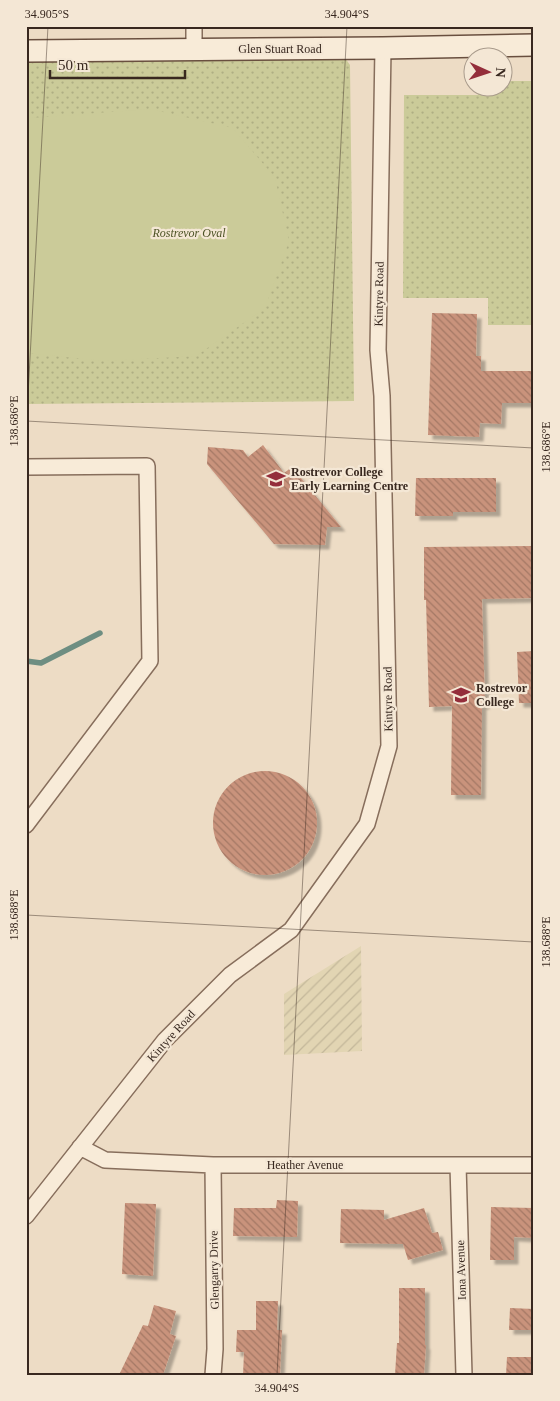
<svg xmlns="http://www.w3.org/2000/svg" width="560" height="1401" font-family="Georgia,serif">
	<defs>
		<pattern id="farmland-furrows" width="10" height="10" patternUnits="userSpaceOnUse" patternTransform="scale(1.25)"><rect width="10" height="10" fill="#e2d5b3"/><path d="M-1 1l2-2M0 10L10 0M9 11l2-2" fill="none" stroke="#c3b79a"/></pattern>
		<pattern id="park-dots" width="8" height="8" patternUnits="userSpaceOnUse" patternTransform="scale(1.25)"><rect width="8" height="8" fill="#cbcb99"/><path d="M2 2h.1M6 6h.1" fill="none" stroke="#afae83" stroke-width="1.8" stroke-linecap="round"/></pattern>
		<pattern id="building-back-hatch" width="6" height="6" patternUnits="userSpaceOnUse" patternTransform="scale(1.25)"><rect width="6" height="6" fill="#c9937c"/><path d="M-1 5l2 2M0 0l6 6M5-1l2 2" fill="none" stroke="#a47865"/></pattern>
		<filter id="shadow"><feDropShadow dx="4.5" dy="4.5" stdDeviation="1" flood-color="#0004"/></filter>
	</defs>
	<rect width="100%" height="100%" fill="#eddcc5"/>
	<path fill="url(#farmland-furrows)" d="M361,946L362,1051L284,1055V994Z"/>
	<path fill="url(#park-dots)" d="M345,58L350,65L354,401L26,404V60Z
		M503,81H534V325H488V298H403L404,95H478V88H502Z"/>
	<path fill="#cbcb99" d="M150,109L233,128L275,178L289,241L265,308L196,356L104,361L26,353V121L31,118Z"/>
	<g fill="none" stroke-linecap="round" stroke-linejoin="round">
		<path stroke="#6e8e82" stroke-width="5.5" d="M26,661L41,663L100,633"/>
	</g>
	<path fill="url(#building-back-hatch)" filter="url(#shadow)" d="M432,313L477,314L476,356H481V371H534V403H502L501,424L480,423L479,437L428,435Z
		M263,445L284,473L292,467L341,527H327L325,545L274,544L207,464L208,447L243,450L248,457Z
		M416,478H496V512H453V516H415Z
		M534,546V598L482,599L485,705H482L481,795H451L452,706L429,707L426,600H424V547Z
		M534,651V703H519L517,652Z
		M213 823a52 52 0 1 1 104 0a52 52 0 1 1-104 0Z
		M277,1200L298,1201L297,1237L233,1236L234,1208H276Z
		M125,1203L156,1204L153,1276L122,1274Z
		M491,1207L534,1208V1238L514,1237V1260H490Z
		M424,1208L432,1233L438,1232L443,1250L408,1260L403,1244L340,1243L341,1209L384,1210V1220Z
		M399,1288H425V1345H426L424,1375H395L397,1343H399Z
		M256,1301H278L277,1330H282L280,1375H243L244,1352H236L237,1330H256Z
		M154,1305L176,1311L170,1334L176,1336L163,1375H119L143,1325L148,1326Z
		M510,1308L534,1309V1330H509Z
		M507,1357H534V1375H506Z"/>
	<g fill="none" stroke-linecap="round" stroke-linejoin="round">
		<g stroke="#876e5c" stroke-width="18">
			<path id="street" d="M194,26V49
				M26,467L147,466L150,661L26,825
				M80,1147L105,1160L213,1165H534
				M458,1165L464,1375
				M26,1216L165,1040L230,975L291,930L367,824L389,746L382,396L378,350L383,48
				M213,1375L215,1349L213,1165"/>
		</g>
		<g stroke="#694f3f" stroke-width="24">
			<path id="secondary" d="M26,51L383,48L534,45"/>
		</g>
		<use href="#street" stroke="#f8ebd8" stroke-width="15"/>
		<use href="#secondary" stroke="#f8ebd8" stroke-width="21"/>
	</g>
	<path fill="none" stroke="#38281f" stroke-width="1" stroke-opacity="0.45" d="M26,421L534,448M26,432L48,26M26,915L534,942M277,1375L347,26"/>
	<defs>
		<g id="school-bare" transform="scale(1.5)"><path d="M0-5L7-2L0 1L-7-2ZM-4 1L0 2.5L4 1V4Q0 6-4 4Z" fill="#942e3b" stroke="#f4e7d5" stroke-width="2.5" paint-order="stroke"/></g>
	</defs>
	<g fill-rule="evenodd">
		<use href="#school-bare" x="276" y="479"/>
		<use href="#school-bare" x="461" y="695"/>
	</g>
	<g text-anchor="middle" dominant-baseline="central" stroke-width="4.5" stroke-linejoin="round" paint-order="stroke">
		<g font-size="12" fill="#38281f" stroke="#f4e7d5">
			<text x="280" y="49">Glen Stuart Road</text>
			<text transform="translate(379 294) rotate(-89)">Kintyre Road</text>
			<text transform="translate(388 699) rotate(-91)">Kintyre Road</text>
			<text transform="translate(171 1036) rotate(-48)">Kintyre Road</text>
			<text x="305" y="1165">Heather Avenue</text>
			<text transform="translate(214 1270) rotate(-91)">Glengarry Drive</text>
			<text transform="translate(461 1270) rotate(-92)">Iona Avenue</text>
		</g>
		<g font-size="12" font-style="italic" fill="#4d5326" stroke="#f4e7d5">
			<text x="189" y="233">Rostrevor Oval</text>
		</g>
		<g font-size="12" font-weight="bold" fill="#38281f" stroke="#f4e7d5" text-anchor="start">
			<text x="291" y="472">Rostrevor College<tspan x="291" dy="14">Early Learning Centre</tspan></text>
			<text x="476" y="688">Rostrevor<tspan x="476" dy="14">College</tspan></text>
		</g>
	</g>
	<rect width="560" height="1401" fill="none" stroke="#f4e7d5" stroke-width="55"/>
	<g transform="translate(488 72) rotate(93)"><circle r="24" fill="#f4e7d5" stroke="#a99b8c"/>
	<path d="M0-4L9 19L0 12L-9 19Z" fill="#942e3b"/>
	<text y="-8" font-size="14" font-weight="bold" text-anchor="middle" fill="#38281f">N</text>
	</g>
	<path d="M50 70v8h135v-8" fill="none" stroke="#38281f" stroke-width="2.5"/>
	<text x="58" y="70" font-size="15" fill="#38281f" stroke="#f4e7d5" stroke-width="4" paint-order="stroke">50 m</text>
	<rect x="28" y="28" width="504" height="1346" fill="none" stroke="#38281f" stroke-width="2"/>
	<g font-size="12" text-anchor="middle" fill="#38281f">
		<text x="47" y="18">34.905°S</text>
		<text x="347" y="18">34.904°S</text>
		<text transform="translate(14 421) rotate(-90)" y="4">138.686°E</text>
		<text transform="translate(546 447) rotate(-90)" y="4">138.686°E</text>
		<text transform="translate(14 915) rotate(-90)" y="4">138.688°E</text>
		<text transform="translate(546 942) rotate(-90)" y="4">138.688°E</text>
		<text x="277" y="1392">34.904°S</text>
	</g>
</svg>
